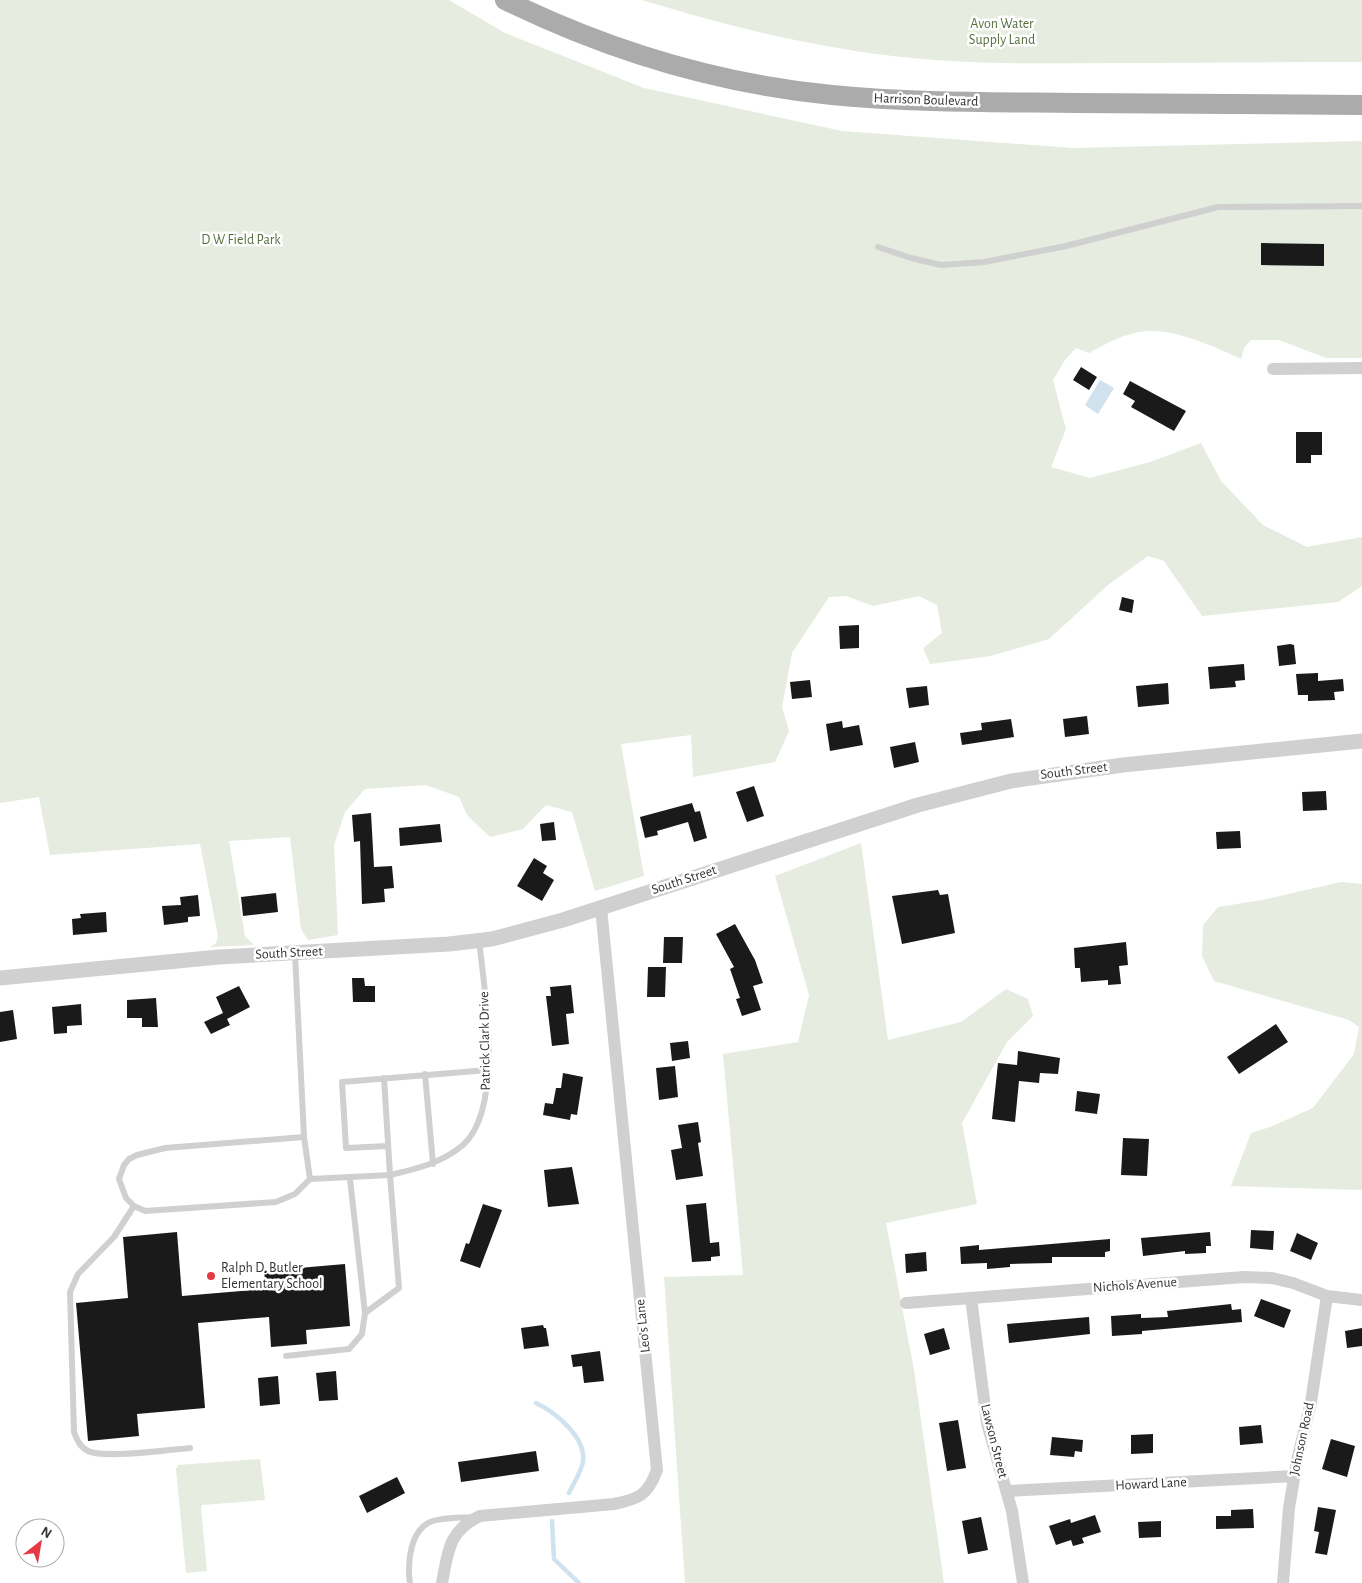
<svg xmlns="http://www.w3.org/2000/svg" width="1362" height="1583" font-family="'Alegreya Sans',sans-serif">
	<rect width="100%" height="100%" fill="#fff"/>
	<path fill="#e6ecdf" d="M0,0H449L505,33L644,88L842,131L1073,148L1362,141V358H1326L1279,340H1251L1244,348L1241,359C1215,347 1175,329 1146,331C1125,333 1107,343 1089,353L1076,348L1065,360L1053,380L1066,429L1051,467L1090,478L1150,462L1201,443L1221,481L1263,525L1307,547L1362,537V586L1338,602L1202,616L1164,561L1148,556L1108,585L1049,639L991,656L930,664L923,648L942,633L937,605L919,596L873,606L846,596L829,597L792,653L782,707L789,731L775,762L693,777L691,735L621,744L644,876L595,891L572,812L546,805L523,829L490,837L467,815L459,797L426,785L365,789L345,812L334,845L338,935L308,940L301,929L290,837L229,841L245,936L254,945L210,947L216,943L218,936L200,844L50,855L39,797L0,803Z
		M642,0H1362V62C1279,62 1196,63 1112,63C1045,63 979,65 912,58C820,49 730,27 642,0Z
		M861,843L888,1040L961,1022L1006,989L1028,999L1033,1016L1007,1042L962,1123L977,1204L886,1223L914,1370L944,1583H685L664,1277L743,1275L723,1054L798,1042L809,995L775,876Z
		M1341,882L1362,884V1190L1231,1186L1251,1133L1270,1127L1313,1108L1354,1054L1359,1027L1349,1020L1214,981L1202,956L1203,925L1218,907L1262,900Z
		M260,1459L265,1500L202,1505L201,1508L207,1571L186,1573L176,1469L178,1465Z"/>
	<path fill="#cfe2ee" d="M1100,380L1114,388L1098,414L1085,405Z"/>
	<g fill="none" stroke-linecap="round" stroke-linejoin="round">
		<path stroke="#cfe2ee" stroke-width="4.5" d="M536,1403C555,1412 586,1437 583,1461C582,1471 573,1484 569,1493
			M552,1521L554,1559L579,1583"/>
	</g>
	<path fill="#1a1a1a" d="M1261,243L1324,244V266L1261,265Z
		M1081,367L1097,377L1089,390L1073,380Z
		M1130,381L1186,411L1174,431L1131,407L1135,401L1123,394Z
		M1296,432H1322V455H1311V463H1296Z
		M1122,597L1134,600L1132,613L1119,610Z
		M859,625V648L840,649L839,626Z
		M1290,644L1294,645L1296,664L1279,666L1277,646Z
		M1244,664L1245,680L1235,681L1236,687L1210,689L1208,667Z
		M1318,673V681L1343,679L1344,691L1334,692L1335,700L1308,701V695H1298L1296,674Z
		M810,680L812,697L792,699L790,682Z
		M1168,683L1169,704L1138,707L1136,686Z
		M927,686L929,705L909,708L906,688Z
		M1087,716L1089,734L1065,737L1063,719Z
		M1011,719L1014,737L962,745L960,733L982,730L981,723Z
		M842,721L843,728L859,725L863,745L830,751L826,724Z
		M915,742L919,762L894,768L890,747Z
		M754,786L764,816L747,822L736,792Z
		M1326,791L1327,810L1303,811L1302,792Z
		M692,803L695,812L700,811L707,838L694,842L688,822L657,831L658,835L645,838L640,817Z
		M371,813L374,867L392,866L394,888L384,889L385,902L362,904L360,841L354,842L352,815Z
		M554,822L556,840L542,841L540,824Z
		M440,824L442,842L400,846L399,828Z
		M1240,831L1241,848L1217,849L1216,832Z
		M534,858L547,866L543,873L554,880L542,901L517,886Z
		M938,890L940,895L948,894L955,933L902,944L892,896Z
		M276,893L278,912L243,916L241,897Z
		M198,895L200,916L188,917V922L164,925L162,906L181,905L180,897Z
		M106,912L107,932L73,935L72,919L81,918L80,914Z
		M735,924L755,960L763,983L753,986L761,1010L742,1016L736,999L740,998L730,969L734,967L716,934Z
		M664,937H683L682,963H663Z
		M1126,942L1128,965L1119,966L1121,984L1108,985V980L1081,982L1080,968H1075L1074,948Z
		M648,967H666L665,997H647Z
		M352,978H364L365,986H375V1002H353Z
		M571,985L574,1013L566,1014L569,1044L552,1046L546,996H551L550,987Z
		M239,986L250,1007L227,1019L230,1025L211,1034L204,1022L223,1013L216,997Z
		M156,998L158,1027H142V1018H127V1000Z
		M81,1004L82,1025L67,1026V1033L54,1034L52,1007Z
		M13,1010L17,1039L0,1042V1012Z
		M1276,1024L1288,1042L1239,1074L1227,1057Z
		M688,1041L690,1058L672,1061L670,1043Z
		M1018,1051L1060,1058L1058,1074L1040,1073L1039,1083L1019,1081L1015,1122L992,1119L998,1063L1017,1065Z
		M675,1066L678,1097L659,1100L656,1068Z
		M563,1073L583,1077L577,1115L571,1114L570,1120L543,1115L545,1103L553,1104L556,1088H561Z
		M1077,1091L1100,1094L1097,1114L1075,1111Z
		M698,1122L701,1142L698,1143L703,1176L676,1180L671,1150L682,1148L678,1125Z
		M1123,1138L1149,1139L1147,1176L1121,1175Z
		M572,1167L579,1204L548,1207L544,1170Z
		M706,1203L710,1243L719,1242L720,1256L711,1257V1261L692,1262L686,1205Z
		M483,1204L502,1210L480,1268L460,1261L466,1243L469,1244Z
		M1251,1230L1274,1231L1273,1250L1250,1248Z
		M177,1232L182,1296L266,1289L264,1271L345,1264L350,1326L306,1330L307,1344L271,1347L269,1317L198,1323L205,1408L137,1414L139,1436L88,1441L76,1303L128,1298L123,1237Z
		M1210,1232L1211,1246H1206V1253L1185,1254V1251L1143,1256L1141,1238Z
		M1297,1233L1318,1243L1311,1260L1290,1251Z
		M1110,1239V1251L1105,1252V1257H1052V1263L1010,1264V1267L987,1269V1263L961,1264L960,1247L979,1245V1250Z
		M926,1252L927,1271L906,1273L905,1254Z
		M1261,1299L1291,1310L1284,1328L1254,1316Z
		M1231,1304L1232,1310L1241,1309L1242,1322L1142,1331V1334L1112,1336L1111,1316L1141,1314V1318L1168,1317L1167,1311Z
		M1089,1317L1090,1334L1009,1343L1007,1324Z
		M543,1325L544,1328H546L549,1346L524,1349L521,1328Z
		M944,1328L950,1349L930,1355L924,1334Z
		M1362,1328V1346L1347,1348L1345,1331Z
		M600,1351L604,1381L584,1383L582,1366L573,1367L571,1355Z
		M336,1371L338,1400L319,1401L316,1373Z
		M278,1376L280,1404L260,1406L258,1378Z
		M958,1420L966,1468L947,1471L939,1423Z
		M1261,1425L1263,1443L1240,1445L1239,1427Z
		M1153,1434V1453L1131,1454V1435Z
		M1052,1437L1083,1440L1082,1452L1075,1451L1074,1457L1050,1455Z
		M1331,1439L1355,1446L1347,1477L1322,1469Z
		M536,1451L539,1471L461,1482L458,1462Z
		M397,1477L405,1493L367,1513L359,1496Z
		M1318,1507L1336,1510L1327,1555L1315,1553L1319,1532L1314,1531Z
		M1253,1509L1254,1528L1216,1529V1516H1231V1510Z
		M1095,1515L1101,1532L1082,1538L1084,1543L1073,1546L1071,1540L1056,1545L1049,1526L1070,1519L1071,1523Z
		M981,1517L988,1550L968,1554L962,1521Z
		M1161,1521V1537L1139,1538L1138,1522Z"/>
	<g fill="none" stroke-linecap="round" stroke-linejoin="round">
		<path stroke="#d0d0d0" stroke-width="6" d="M878,247L911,258L941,265L984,262L1066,246L1218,207L1362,206
			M295,954L304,1137L310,1179
			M425,1074L433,1164
			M384,1078L390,1175C416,1169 442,1163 463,1145C504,1108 485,992 479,941
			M388,1146L346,1148L342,1082L488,1070
			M350,1179L365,1313
			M134,1206L114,1237L78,1274L70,1292L74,1432C77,1440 80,1447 88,1451C104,1459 169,1450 190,1448
			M286,1356L349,1349L362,1334L365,1313L399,1288L390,1175L310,1179L295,1194L276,1202L145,1211L134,1206L126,1198L119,1179L124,1165L129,1159L137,1155L165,1148L304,1137
			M410,1583C407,1563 410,1528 433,1521C446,1517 460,1518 473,1517"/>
		<path stroke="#d0d0d0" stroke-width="12" d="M1273,369L1362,368
			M971,1298L987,1423L1012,1511L1023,1583
			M906,1303L1244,1277L1272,1278L1293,1283L1327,1296L1362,1300
			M1008,1491L1294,1476
			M442,1583C448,1552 448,1531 480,1516L614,1504C639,1499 648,1495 657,1470L601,908
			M1283,1583L1289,1508L1297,1461L1311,1402L1327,1296"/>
		<path stroke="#d0d0d0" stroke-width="15" d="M0,978L219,957L449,944L492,939L563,920L918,805L1011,781L1123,765L1362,741"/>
		<path stroke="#ababab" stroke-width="20" d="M505,0C607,50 719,84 832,95C913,103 995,102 1077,103C1172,103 1267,104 1362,105"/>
	</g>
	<circle fill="#e63946" stroke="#fff" stroke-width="2" cx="211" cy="1276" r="5"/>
	<g text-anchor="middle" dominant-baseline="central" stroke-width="5" stroke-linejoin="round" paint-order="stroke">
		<g font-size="14" fill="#56703f" stroke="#fff">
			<text x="1002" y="24">Avon Water<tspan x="1002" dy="16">Supply Land</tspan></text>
			<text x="241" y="240">D W Field Park</text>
		</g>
		<g font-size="14" fill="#333" stroke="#fff">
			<text transform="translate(926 100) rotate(2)">Harrison Boulevard</text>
			<text transform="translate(1074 771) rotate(-7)">South Street</text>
			<text transform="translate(684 880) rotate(-18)">South Street</text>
			<text transform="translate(289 953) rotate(-3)">South Street</text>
			<text transform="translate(485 1041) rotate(-91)">Patrick Clark Drive</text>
			<text transform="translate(1135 1285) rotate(-4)">Nichols Avenue</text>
			<text transform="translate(643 1326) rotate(-96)">Leo's Lane</text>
			<text transform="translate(1302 1439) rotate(-78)">Johnson Road</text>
			<text transform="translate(994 1441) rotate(76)">Lawson Street</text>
			<text transform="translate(1151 1484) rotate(-3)">Howard Lane</text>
		</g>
		<g font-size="14" fill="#333" stroke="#fff" text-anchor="start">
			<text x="221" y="1268">Ralph D. Butler<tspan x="221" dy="16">Elementary School</tspan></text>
		</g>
	</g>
	<g transform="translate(40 1543) rotate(31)"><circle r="24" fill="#ffffff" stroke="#adadad"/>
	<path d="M0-4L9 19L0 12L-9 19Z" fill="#e63946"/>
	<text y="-8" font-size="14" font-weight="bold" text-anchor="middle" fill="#333333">N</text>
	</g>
</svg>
